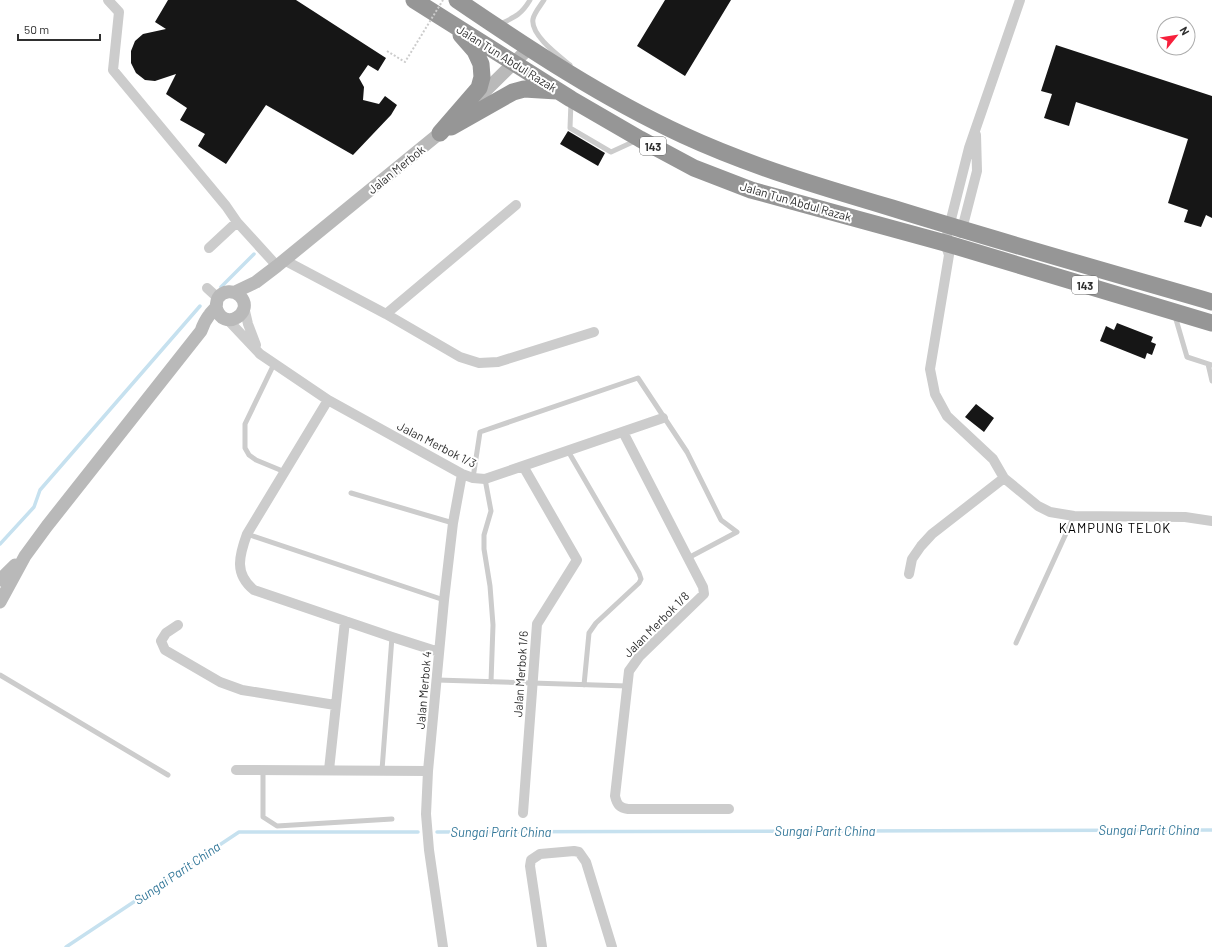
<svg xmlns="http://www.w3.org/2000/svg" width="1212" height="947" font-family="Barlow,sans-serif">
	<rect width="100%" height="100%" fill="#fff"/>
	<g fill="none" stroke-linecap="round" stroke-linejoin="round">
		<path stroke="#c6e1ef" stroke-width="3.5" d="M221,287L254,254
			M0,544L34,507L40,490L200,306
			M437,832L1212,830
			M66,947L239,832H418"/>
	</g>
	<path fill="#161616" d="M168,0H296L386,58L378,71L368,65L359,78L364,87L363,100L379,104L385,96L397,105L391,115L353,155L266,105L226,164L198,146L205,134L180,120L187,108L166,94L176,74L155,81L145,80L136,73L131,63V51L135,41L143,34L166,29L155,22Z
		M665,0H731L685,76L637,46Z
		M1056,45L1212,96V218L1206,215L1201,227L1184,222L1188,210L1168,203L1188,139L1076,102L1069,126L1044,118L1052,94L1041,91Z
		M568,131L605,153L598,166L560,144Z
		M1117,323L1153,337L1151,342L1156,344L1152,355L1147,353L1145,359L1100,341L1106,326L1114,330Z
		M976,404L994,418L984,432L965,417Z"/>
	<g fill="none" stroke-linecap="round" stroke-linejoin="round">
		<path stroke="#ccc" stroke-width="5" d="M544,0C541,5 534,13 533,19C530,35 559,56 570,65
			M500,24C515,17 521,15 530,0
			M571,102L570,128L611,152L635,141
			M1175,316L1187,357L1212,365
			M274,364L245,424V448L249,455L256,460L285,472
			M1208,364L1212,381
			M568,451L639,573L641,579L639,583L596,623L589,633L584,685
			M473,478L480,432L638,378L687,452L721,520L737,532L688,558
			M485,479L491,511L484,535V549L490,586L493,625L491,682
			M351,493L453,523
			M247,534L444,600
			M1016,643L1074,516
			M0,675L168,775
			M437,680L627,686
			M263,770V817L277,826L392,819
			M382,770L392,637"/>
		<path stroke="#ccc" stroke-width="10" d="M108,0L119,12L113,70L226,206L237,222L277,266
			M1020,0L969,148L945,243L949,255L930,369L935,394L947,416L993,459L1004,478L1038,506L1050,512L1074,516L1185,517L1212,521
			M961,233L977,171L976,135
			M209,248L237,222
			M284,260L386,314L460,357L479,363L498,362L594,332
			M207,288L218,298
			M244,307L248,324L256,345
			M386,314L516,205
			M227,319L260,354L328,400L462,474L473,478L485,479L663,418
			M328,400L247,534C239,556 234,574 254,590L392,637L439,652
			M623,432L688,558L703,587L704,594L639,657L629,671L615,796C617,805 620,808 628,809H729
			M909,574L912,559L921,546L932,534L1004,478
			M178,625L166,633L161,641L165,650L220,682L242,690L335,705
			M236,770L428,771
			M329,770L345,621
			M523,813L537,624L577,560L523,466
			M443,947L429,850L426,814L428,771L444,600L453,523L462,474
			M542,947L530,866L531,860L540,854L574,851L579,852L586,862L612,947"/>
		<path stroke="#b9b9b9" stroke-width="13" d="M475,101L529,48
			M235,292L256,282L277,266L446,128
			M0,580L15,565
			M0,602L25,556L47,526L201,331C203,325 206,319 210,314C211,312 215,309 216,307C217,304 216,301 218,298C223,290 234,290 240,296C256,312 223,334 216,307"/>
		<path stroke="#969696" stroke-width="17" d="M414,0L571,99L640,139L694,168L751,190L945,243L1212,323
			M457,0C529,49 603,98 683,135C750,166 821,187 892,208C998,241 1105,271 1212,302
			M451,127L513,92L524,89L557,91
			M440,133L479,88L482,77L481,64L475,51L461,35"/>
		<path stroke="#ccc" stroke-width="2" stroke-dasharray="2 2" stroke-linecap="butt" d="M387,51L405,62L443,0"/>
	</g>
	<g text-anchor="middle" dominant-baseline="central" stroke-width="4" stroke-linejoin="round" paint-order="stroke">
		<g fill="#fff" stroke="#6d6d6d" stroke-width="1">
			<rect x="640" y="137" width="26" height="18" rx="3"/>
			<rect x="1072" y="276" width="26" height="18" rx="3"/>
		</g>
		<g font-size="11" font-weight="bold" fill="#2f2f2f">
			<text x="653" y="146">143</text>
			<text x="1085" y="285">143</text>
		</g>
		<g font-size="12" fill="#2f2f2f" stroke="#fff">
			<text transform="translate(507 58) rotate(32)">Jalan Tun Abdul Razak</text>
			<text transform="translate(396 169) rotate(-39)">Jalan Merbok</text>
			<text transform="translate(796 201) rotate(16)">Jalan Tun Abdul Razak</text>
			<text transform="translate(437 444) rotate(27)">Jalan Merbok 1/3</text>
			<text transform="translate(656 624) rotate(-45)">Jalan Merbok 1/8</text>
			<text transform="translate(520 674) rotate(-86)">Jalan Merbok 1/6</text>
			<text transform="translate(423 690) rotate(-85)">Jalan Merbok 4</text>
		</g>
		<g font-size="13" letter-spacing="1" fill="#000" stroke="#fff">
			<text x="1115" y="528">KAMPUNG TELOK</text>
		</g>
		<g font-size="13" font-style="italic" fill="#34789a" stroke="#fff">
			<text x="1149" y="830">Sungai Parit China</text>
			<text x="825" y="831">Sungai Parit China</text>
			<text x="501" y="832">Sungai Parit China</text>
			<text transform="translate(177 873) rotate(-34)">Sungai Parit China</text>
		</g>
	</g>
	<g transform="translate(1176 36) rotate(60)"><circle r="19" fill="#ffffff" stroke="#acacac"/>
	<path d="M0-3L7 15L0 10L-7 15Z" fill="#f7203c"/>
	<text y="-6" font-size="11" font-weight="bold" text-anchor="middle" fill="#2f2f2f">N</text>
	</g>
	<path d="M18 34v6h82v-6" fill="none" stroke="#2f2f2f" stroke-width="2"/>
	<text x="24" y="34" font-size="12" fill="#2f2f2f" stroke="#ffffff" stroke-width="3" paint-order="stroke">50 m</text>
</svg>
